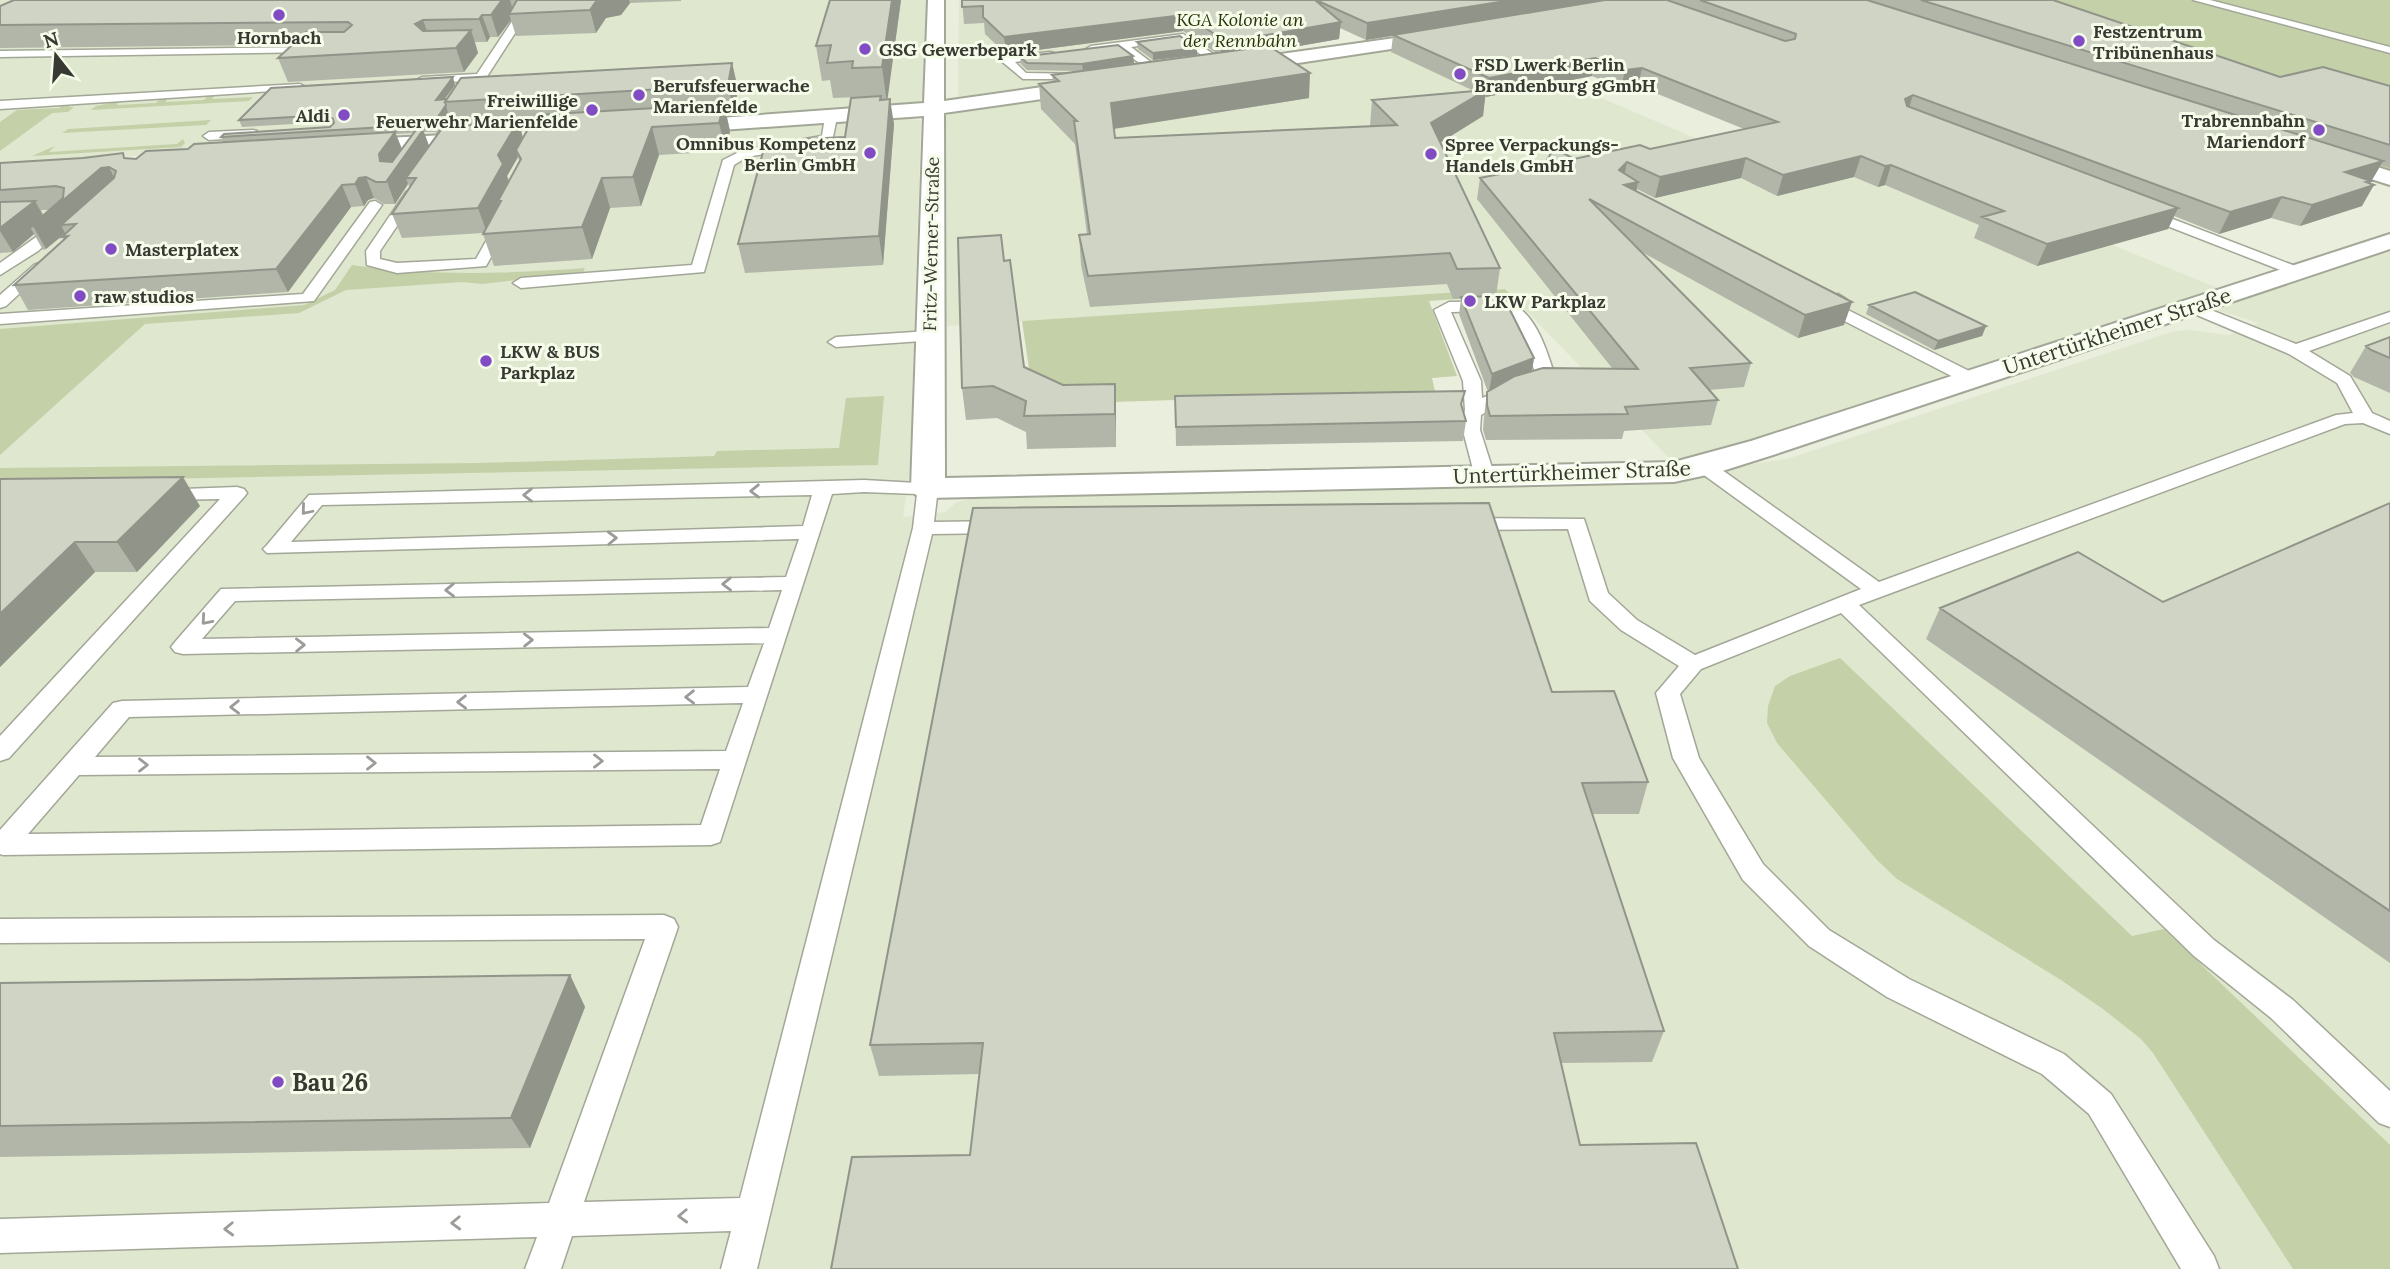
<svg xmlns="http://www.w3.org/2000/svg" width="2390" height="1269" font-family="Lora,serif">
	<rect width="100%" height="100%" fill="#e9eedd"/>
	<path fill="#dfe7ce" d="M0,0H933L927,93L921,100L905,108L0,164Z
		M959,0H1124L1229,60L958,97Z
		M1459,37L1716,147L1819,125L2220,289L1709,453L1671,460L1505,289L947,326L946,115L989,103Z
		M905,118L921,121L910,466L903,517L946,512L955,503L972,498L995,496L1675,482L1758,463L1787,459L2171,332L2189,330L2228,335L2259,323L2210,308L2390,250V1269H0V174Z"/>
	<path fill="#c4d0a8" d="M1844,0H2390V175Z
		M215,95L212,99L253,97L249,101L91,110L96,106L119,101L117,105L156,103L160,98H167L166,102L204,100L207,96Z
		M72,103L69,107H74L68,112L52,113L0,151V122L17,110L59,108L64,104Z
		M211,120L206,125L62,133L68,129Z
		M183,139L185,143L181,147L32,156L55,146L49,152L177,144Z
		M352,265C427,276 509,274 585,268L583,272L482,284L462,282L346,290L299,313L145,324L0,455V329L304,305L335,290Z
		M1505,289L1511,295L1429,301L1457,376L1432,378L1439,410L1175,415V400L1112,402L1032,389L1022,321Z
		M884,396L878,465L0,482V468L480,463L714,456L717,451L839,448L846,398Z
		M1840,658L2132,936L2164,929L2390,1145V1269H2293L2153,1053L2141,1039L2103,1009L2061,980L1897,879L1877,860L1777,743L1767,723L1768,706L1775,686L1790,676Z"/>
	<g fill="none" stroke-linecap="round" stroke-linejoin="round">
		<g stroke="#a2a797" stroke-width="3">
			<path id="lane" d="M2193,0H2210L2390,47V53Z
				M515,17L524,19L443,145H433L432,142L472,81L422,83L416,80L422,77L477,74Z
				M1183,34L1218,57V61L1150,70L1119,49L1091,52L1086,49L1091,46ZM1181,40L1204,57L1152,63L1131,47Z
				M323,47L324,49L319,52L0,57V51Z
				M1050,52L1054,53V57L1015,62L1026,73L1082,74L1088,77L1086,79H1023L1000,60L1006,57Z
				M300,84L306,87L304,89L0,109V101Z
				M831,113L837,117L832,142L747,157L734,165L704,272L521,288L513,283L521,278L692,265L723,160L743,150L822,136L825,117Z
				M253,130L257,131V137L209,140L203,136L209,132Z
				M411,191L418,195L380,251V259L397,263L476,259L498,220H508L510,223L486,266L397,273L367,265L366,251L406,192Z
				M375,201L382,205L314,301L0,324V314L303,294L370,202Z
				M2144,208L2303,269L2306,272L2298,277L2293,275L2139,215V209Z
				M61,219L68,223L66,226L38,251L0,275V263Z
				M39,263L47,268L44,271L6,306L0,308V295L34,265Z
				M1838,294L1846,299L1840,306L1977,375L1980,379L1971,384L1965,383L1825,311L1823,308C1827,302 1830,296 1838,294Z
				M1505,301C1536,309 1548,354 1556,380L1553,384L1510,398L1481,415L1480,430L1495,477L1485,483L1475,477L1461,423L1465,410L1463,381L1434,310L1449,302ZM1501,311L1519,330L1537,377L1482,398L1481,381L1451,312Z
				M2191,302L2296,344L2390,312V322L2309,351L2350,376L2372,413L2390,421V434L2363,423L2345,424L1859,605L2214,940L2293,1000L2390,1091V1127L2379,1123L2271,1018L2194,956L1841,613L1701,669L1680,694L1699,758L1763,864L1829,930L1909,979L2064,1054L2111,1094L2214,1256L2219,1269H2181L2089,1114L2042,1074L1887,997L1809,946L1743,880L1673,758L1656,693L1679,666L1621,630L1590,601L1568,529L1465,530L1458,528L1455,524L1458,520L1465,518L1584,519L1608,593L1637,620L1695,655L1861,589L1697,470L1694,466L1697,462H1711L1879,582L2336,415L2353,413L2337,383L2289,354L2185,310L2183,307L2185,304Z
				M930,331L938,336L936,340L836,347L828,342L836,337Z
				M864,480L935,484L938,488L934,522L1001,521L1008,523L1011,527L1008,531L1001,533L932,534L757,1269H721L731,1231L572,1236L561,1269H525L537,1237L0,1253V1219L549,1203L645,939L0,943V919L664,915L674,919L678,927L584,1202L740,1198L913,528L917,494L864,492L832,494L720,842L711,845L3,855L0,854V830L113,703L122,701L748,687L764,643L183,654L175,652L171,647L175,642L221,589L786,577L799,539L267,553L263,549L267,545L309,495ZM812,495L803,526L291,542L322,505ZM782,590L769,628L202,639L235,601ZM743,703L726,751L95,757L129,717ZM720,769L701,825L28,834L79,775Z
				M237,487L244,489L247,493L244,497L9,758L0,761V736L220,499L164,500L157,498L154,494L157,490Z"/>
		</g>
		<g stroke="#a2a797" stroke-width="4">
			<path id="street" d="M928,0H944V101L1091,80L1101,86L1091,92L944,113L945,478L1674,462L1751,441L2390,234V249L1773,455L1716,473L1674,482L928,498L916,495L911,488L924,116L678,133L671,131L667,127L671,123L678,121L924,103Z
				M1445,31L1451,32L1454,36L1451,40L1238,72L1229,66L1238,60Z
				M485,133L493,134L496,139L493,144L346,154L338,152L335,147L338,142L346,140Z
				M2325,150L2390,171V185L2317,162L2314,157L2317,152Z"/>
		</g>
		<use href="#lane" fill="#fff" fill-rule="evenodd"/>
		<use href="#street" fill="#fff" fill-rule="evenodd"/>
	</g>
	<path fill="#b2b6a9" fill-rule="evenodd" d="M14,0H681V1L630,3L621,15L606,18L596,33L516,36L511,20L498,37H490L487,42H475L478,53L464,72L288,82L278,58L292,45L0,48V6Z
		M830,0H901L887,99L894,124L883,265L745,273L738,244L845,137L856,97L833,98L830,80L822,81L816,46Z
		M962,0H2053L2280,77L2390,86V168L2381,165L2370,183L2362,206L2300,226L2271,218L2219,234L2174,216L2168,229L2037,266L1974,238L1979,225L1885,185L1878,187L1854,177L1777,196L1741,178L1655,198L1637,189L1636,192L1844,325L1798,338L1640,251L1751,363L1744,387L1709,390L1718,400L1711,425L1624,431L1622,439L1486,440L1483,430L1484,417L1487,392H1488L1459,314L1461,299H1453L1447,284L1090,307L1081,265L1079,235L1087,234L1075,144L1041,109L1039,84L1053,82L1052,75L1078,71L1027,70L1021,64L1020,57L1133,56L1134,63L1216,53L1183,31L1006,54L985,34L984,23L964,24ZM1340,28L1366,40L1393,36L1391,52L1474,91L1372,100L1370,126L1115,138L1114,129L1309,98L1276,50L1339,39ZM1592,76L1621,88L1638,86L1744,129L1650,149L1574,159L1480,178L1477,199L1612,368L1532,371L1534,358L1496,296L1500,268L1440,143L1483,116L1485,97Z
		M1137,42L1197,55L1153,60L1138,49Z
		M732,63L738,89L734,113H726L730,131L726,151L659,155L641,206L610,208L592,259L494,266L483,234V233L402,238L392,214L410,187L408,184L395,204H384L374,198L368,200L364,206L351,207L288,292L28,310L14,285L64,240L62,237L66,233L46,249L43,250L34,234L13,252L0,253V163L126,158L136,159L223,142L221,137L330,127L332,124L329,122L242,127L239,120L455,85L444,99ZM448,113L453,126L429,146L424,132H436ZM520,126H530L523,137ZM414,133L402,149L396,134ZM518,157L519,161L509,181L507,176ZM41,210H49L43,215Z
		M1004,261L1024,367L1063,385L1115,384L1116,447L1027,449L1026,432L997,418L966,420L962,388Z
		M1869,305L1986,326L1982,336L1934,350L1866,314Z
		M2390,337V393L2354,377L2350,373L2366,346Z
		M1175,396L1462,409L1466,421L1463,441L1176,446Z
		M0,479L200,506L137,572H95L0,667Z
		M2390,503V963L1926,639L1940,608L2163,602Z
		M1552,692L1648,782L1639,814H1592L1664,1031L1652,1062L1561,1063L970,1155L980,1074L879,1076L870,1045Z
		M570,975L585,1007L530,1148L0,1157V983Z"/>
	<path fill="#919489" d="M502,0H510L514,14H509L511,20L498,37L491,15Z
		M597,0H629L630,3L621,15L606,18L596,33L590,10Z
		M892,0H901L887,103L882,67Z
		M1512,0H1609L1366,40L1367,23Z
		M482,15L490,37L487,42L479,19Z
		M1183,15V31L1006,54L1004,37Z
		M423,20L431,42L415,24Z
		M1341,22L1339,39L1221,60V43Z
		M471,30L478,53L464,72L456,48Z
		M1197,48V55L1153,60V53Z
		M1133,56L1134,63L1083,71L1082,64Z
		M1595,58L1592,76L1486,97L1489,78Z
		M732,63L738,89L734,113L728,85Z
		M1642,68L1638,86L1621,88L1625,70Z
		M1310,73L1309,98L1112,129L1111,103Z
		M453,77L455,85L439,107L436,100Z
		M1486,90L1483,116L1428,150L1431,123Z
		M1913,95L1907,114L1905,99Z
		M890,99L894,124L883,265L879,236Z
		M724,104L730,131L726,151L719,123Z
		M446,105L448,113L436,132L433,124Z
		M518,122L525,145L516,150L518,157L507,176L511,187L501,201H498L500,208L487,233L478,208L498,155Z
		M652,127L659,155L641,206L633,177Z
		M423,130L431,151L406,178L408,184L395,204L380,161L379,154L395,132L403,152Z
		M1861,156L1854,177L1777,196L1783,175Z
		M1746,158L1741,178L1655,198L1660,177Z
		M2383,161L2368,187L2374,185L2362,206L2300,226L2312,205L2345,172Z
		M1627,162L1623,183L1619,170Z
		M1891,165L1885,185L1878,187L1885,166Z
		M109,167L120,189L61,225L65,233L46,249L33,226L30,227L34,234L13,252L0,231V228L35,201L44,217L101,168Z
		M366,177L374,198L368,200L364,206L355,184L359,178Z
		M602,178L610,208L592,259L582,227Z
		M1638,182L1634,203L1624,185Z
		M342,185L351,207L288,292L276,269Z
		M2282,197L2271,218L2219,234L2230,212Z
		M2178,208L2168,229L2037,266L2047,244Z
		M1852,302L1844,325L1798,338L1805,315Z
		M1986,326L1982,336L1934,350L1938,341Z
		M1534,358L1531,376L1489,393L1492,374Z
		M1115,384L1116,416V447L1115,414Z
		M183,477L200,506L137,572L117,542Z
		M75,542L95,572L0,667V614Z
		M570,975L585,1007L530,1148L511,1118Z"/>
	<path fill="#cfd4c4" stroke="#919489" stroke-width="2" d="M14,0H502L491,15H482L479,19L423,20L415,24L423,31L471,30L456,48L278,58L306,32H344L352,25L348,22L0,25V6Z
		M517,0H597L590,10L509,14Z
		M830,0H892L882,67L852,68L853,61L827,63L831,45L816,46Z
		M962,0H1315L1341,22L1221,43L1220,37L1183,15L1004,37L983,17V6L962,7Z
		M1316,0H1512L1367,23Z
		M1605,0H1667L1785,41L1795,39L1796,34L1700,0H1867L2383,161L2345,172L2371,181L2366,182L2374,185L2312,205L2282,197L2230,212L1913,95L1905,99L1907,106L2178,208L2047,244L1982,217L2004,211L1891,165L1885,166L1861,156L1783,175L1746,158L1660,177L1627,162L1619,170L1638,182L1624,185L1852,302L1805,315L1589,199L1751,363L1690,368L1718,400L1625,407L1628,414L1490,416L1487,405V392L1515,376L1543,368L1638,369L1480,178L1544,165L1554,148L1574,159L1640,145L1650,149L1778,122L1642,68L1625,70L1595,58L1489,78L1393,35Z
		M1921,0H2053L2280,77L2323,67L2390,86V145Z
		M1180,36L1197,48L1153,53L1137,42Z
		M1118,45L1133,56L1082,64L1027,63L1020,57Z
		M1269,46L1310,73L1111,103L1115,138L1397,125L1372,100L1486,90L1431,123L1500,268L1457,269L1450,253L1088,276L1079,235L1090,234L1074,121H1077L1039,84L1059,81L1052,75Z
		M732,63L728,85L445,102L461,78Z
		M453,77L436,100L447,99L445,102L446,105L433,124L221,137L224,134L330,127L334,123L333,119L326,115L239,120L271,88Z
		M881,96L880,100L890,99L879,236L738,244L766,141L845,137L851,98Z
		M724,104L719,123L652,127L633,177L602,178L582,227L483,234L501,201H498L521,159L516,150L536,115Z
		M518,122L498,155L503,164L478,208L392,214L416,178H406L443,127Z
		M416,130H423L386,182H376L366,177L359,178L355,184L342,185L276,269L14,285L68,236L62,237L76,224L61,225L114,178L116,171L109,167L101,168L33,226L30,227L63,198L64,188L56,186L0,190V163L83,158L123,153L124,158L136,159L146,151L188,149L194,144L395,132L379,154L380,161L392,162Z
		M35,201L0,228V202Z
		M1001,235L1004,261L1010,260L1024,367L1063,385L1115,384V414L1024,416L1026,401L993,386L962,388L958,238Z
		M1915,292L1986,326L1938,341L1869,305Z
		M1503,296L1534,358L1492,374L1461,297Z
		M2390,337V358L2371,350L2366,346Z
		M1465,391L1461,404L1466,421L1176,427L1175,396Z
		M183,477L117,542H75L0,614V479Z
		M1489,503L1552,692L1614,691L1648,782L1582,783L1664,1031L1554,1033L1580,1145L1696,1143L1738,1269H831L852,1157L970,1155L983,1043L870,1045L973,508Z
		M2390,503V911L1940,608L2078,552L2163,602Z
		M570,975L511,1118L0,1126V983Z"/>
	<defs><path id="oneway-chevron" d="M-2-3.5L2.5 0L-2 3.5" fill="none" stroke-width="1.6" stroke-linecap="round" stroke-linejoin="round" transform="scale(1.75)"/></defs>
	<g stroke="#9b9c98">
		<use href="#oneway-chevron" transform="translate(755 491) rotate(179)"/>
		<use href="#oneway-chevron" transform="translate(528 495) rotate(179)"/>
		<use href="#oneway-chevron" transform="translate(306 510) rotate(130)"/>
		<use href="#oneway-chevron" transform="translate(612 538) rotate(-2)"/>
		<use href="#oneway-chevron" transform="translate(727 584) rotate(179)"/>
		<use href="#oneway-chevron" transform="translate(450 590) rotate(179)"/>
		<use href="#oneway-chevron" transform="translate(206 620) rotate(131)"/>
		<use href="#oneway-chevron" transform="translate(528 640) rotate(-1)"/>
		<use href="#oneway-chevron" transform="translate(300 645) rotate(-1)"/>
		<use href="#oneway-chevron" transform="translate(690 697) rotate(179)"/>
		<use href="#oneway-chevron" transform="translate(462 702) rotate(179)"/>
		<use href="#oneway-chevron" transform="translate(235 707) rotate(179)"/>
		<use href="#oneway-chevron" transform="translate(598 761)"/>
		<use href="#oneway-chevron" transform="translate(371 763)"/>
		<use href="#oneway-chevron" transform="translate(143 765)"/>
		<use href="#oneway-chevron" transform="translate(683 1216) rotate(178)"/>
		<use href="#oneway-chevron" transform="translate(456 1223) rotate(178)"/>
		<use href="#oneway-chevron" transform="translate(229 1229) rotate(178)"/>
	</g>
	<g fill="#804bc3" stroke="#f6fcea" stroke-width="2.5">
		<circle cx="279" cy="15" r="7"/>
		<circle cx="2079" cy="41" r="7"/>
		<circle cx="865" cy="49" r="7"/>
		<circle cx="1460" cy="74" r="7"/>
		<circle cx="639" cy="95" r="7"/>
		<circle cx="592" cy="110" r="7"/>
		<circle cx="344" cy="115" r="7"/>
		<circle cx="2319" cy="130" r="7"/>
		<circle cx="870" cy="153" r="7"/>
		<circle cx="1431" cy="154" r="7"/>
		<circle cx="111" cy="249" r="7"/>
		<circle cx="80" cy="296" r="7"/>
		<circle cx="1470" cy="301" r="7"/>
		<circle cx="486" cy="361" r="7"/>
		<circle cx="278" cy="1082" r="7"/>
	</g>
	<g text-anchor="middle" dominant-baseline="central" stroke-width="6" stroke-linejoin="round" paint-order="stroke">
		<g font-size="18" font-style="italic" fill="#293107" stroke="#f6fcea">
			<text x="1240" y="19">KGA Kolonie an<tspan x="1240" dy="21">der Rennbahn</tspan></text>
		</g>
		<g font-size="18" font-weight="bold" fill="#373932" stroke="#f6fcea" text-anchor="start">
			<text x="2093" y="31">Festzentrum<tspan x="2093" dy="21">Tribünenhaus</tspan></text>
			<text x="279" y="37" text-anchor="middle">Hornbach</text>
			<text x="879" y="49">GSG Gewerbepark</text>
			<text x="1474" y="64">FSD Lwerk Berlin<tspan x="1474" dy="21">Brandenburg gGmbH</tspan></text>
			<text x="653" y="85">Berufsfeuerwache<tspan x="653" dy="21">Marienfelde</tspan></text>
			<text x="578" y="100" text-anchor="end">Freiwillige<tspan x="578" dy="21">Feuerwehr Marienfelde</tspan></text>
			<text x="330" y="115" text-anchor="end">Aldi</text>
			<text x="2305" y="120" text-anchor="end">Trabrennbahn<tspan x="2305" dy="21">Mariendorf</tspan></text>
			<text x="856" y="143" text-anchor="end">Omnibus Kompetenz<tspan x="856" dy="21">Berlin GmbH</tspan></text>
			<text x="1445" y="144">Spree Verpackungs-<tspan x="1445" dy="21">Handels GmbH</tspan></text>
			<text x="125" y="249">Masterplatex</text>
			<text x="94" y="296">raw studios</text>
			<text x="1484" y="301">LKW Parkplaz</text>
			<text x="500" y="351">LKW &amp; BUS<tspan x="500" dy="21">Parkplaz</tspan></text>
		</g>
		<g font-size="18" fill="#373932" stroke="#f6fcea">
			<text transform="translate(931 244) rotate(-89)">Fritz-Werner-Straße</text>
		</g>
		<g font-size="21" fill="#373932" stroke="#f6fcea">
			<text transform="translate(2117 331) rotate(-18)">Untertürkheimer Straße</text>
			<text transform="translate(1572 472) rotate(-2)">Untertürkheimer Straße</text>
		</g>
		<g font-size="24" font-weight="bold" fill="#373932" stroke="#f6fcea" text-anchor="start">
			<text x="292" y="1082">Bau 26</text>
		</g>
	</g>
	<g transform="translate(56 56) rotate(343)" stroke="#f6fcea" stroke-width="5" paint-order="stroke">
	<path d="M0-5L12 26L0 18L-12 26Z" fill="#373932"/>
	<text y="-10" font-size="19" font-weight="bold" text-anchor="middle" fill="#373932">N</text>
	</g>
</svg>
